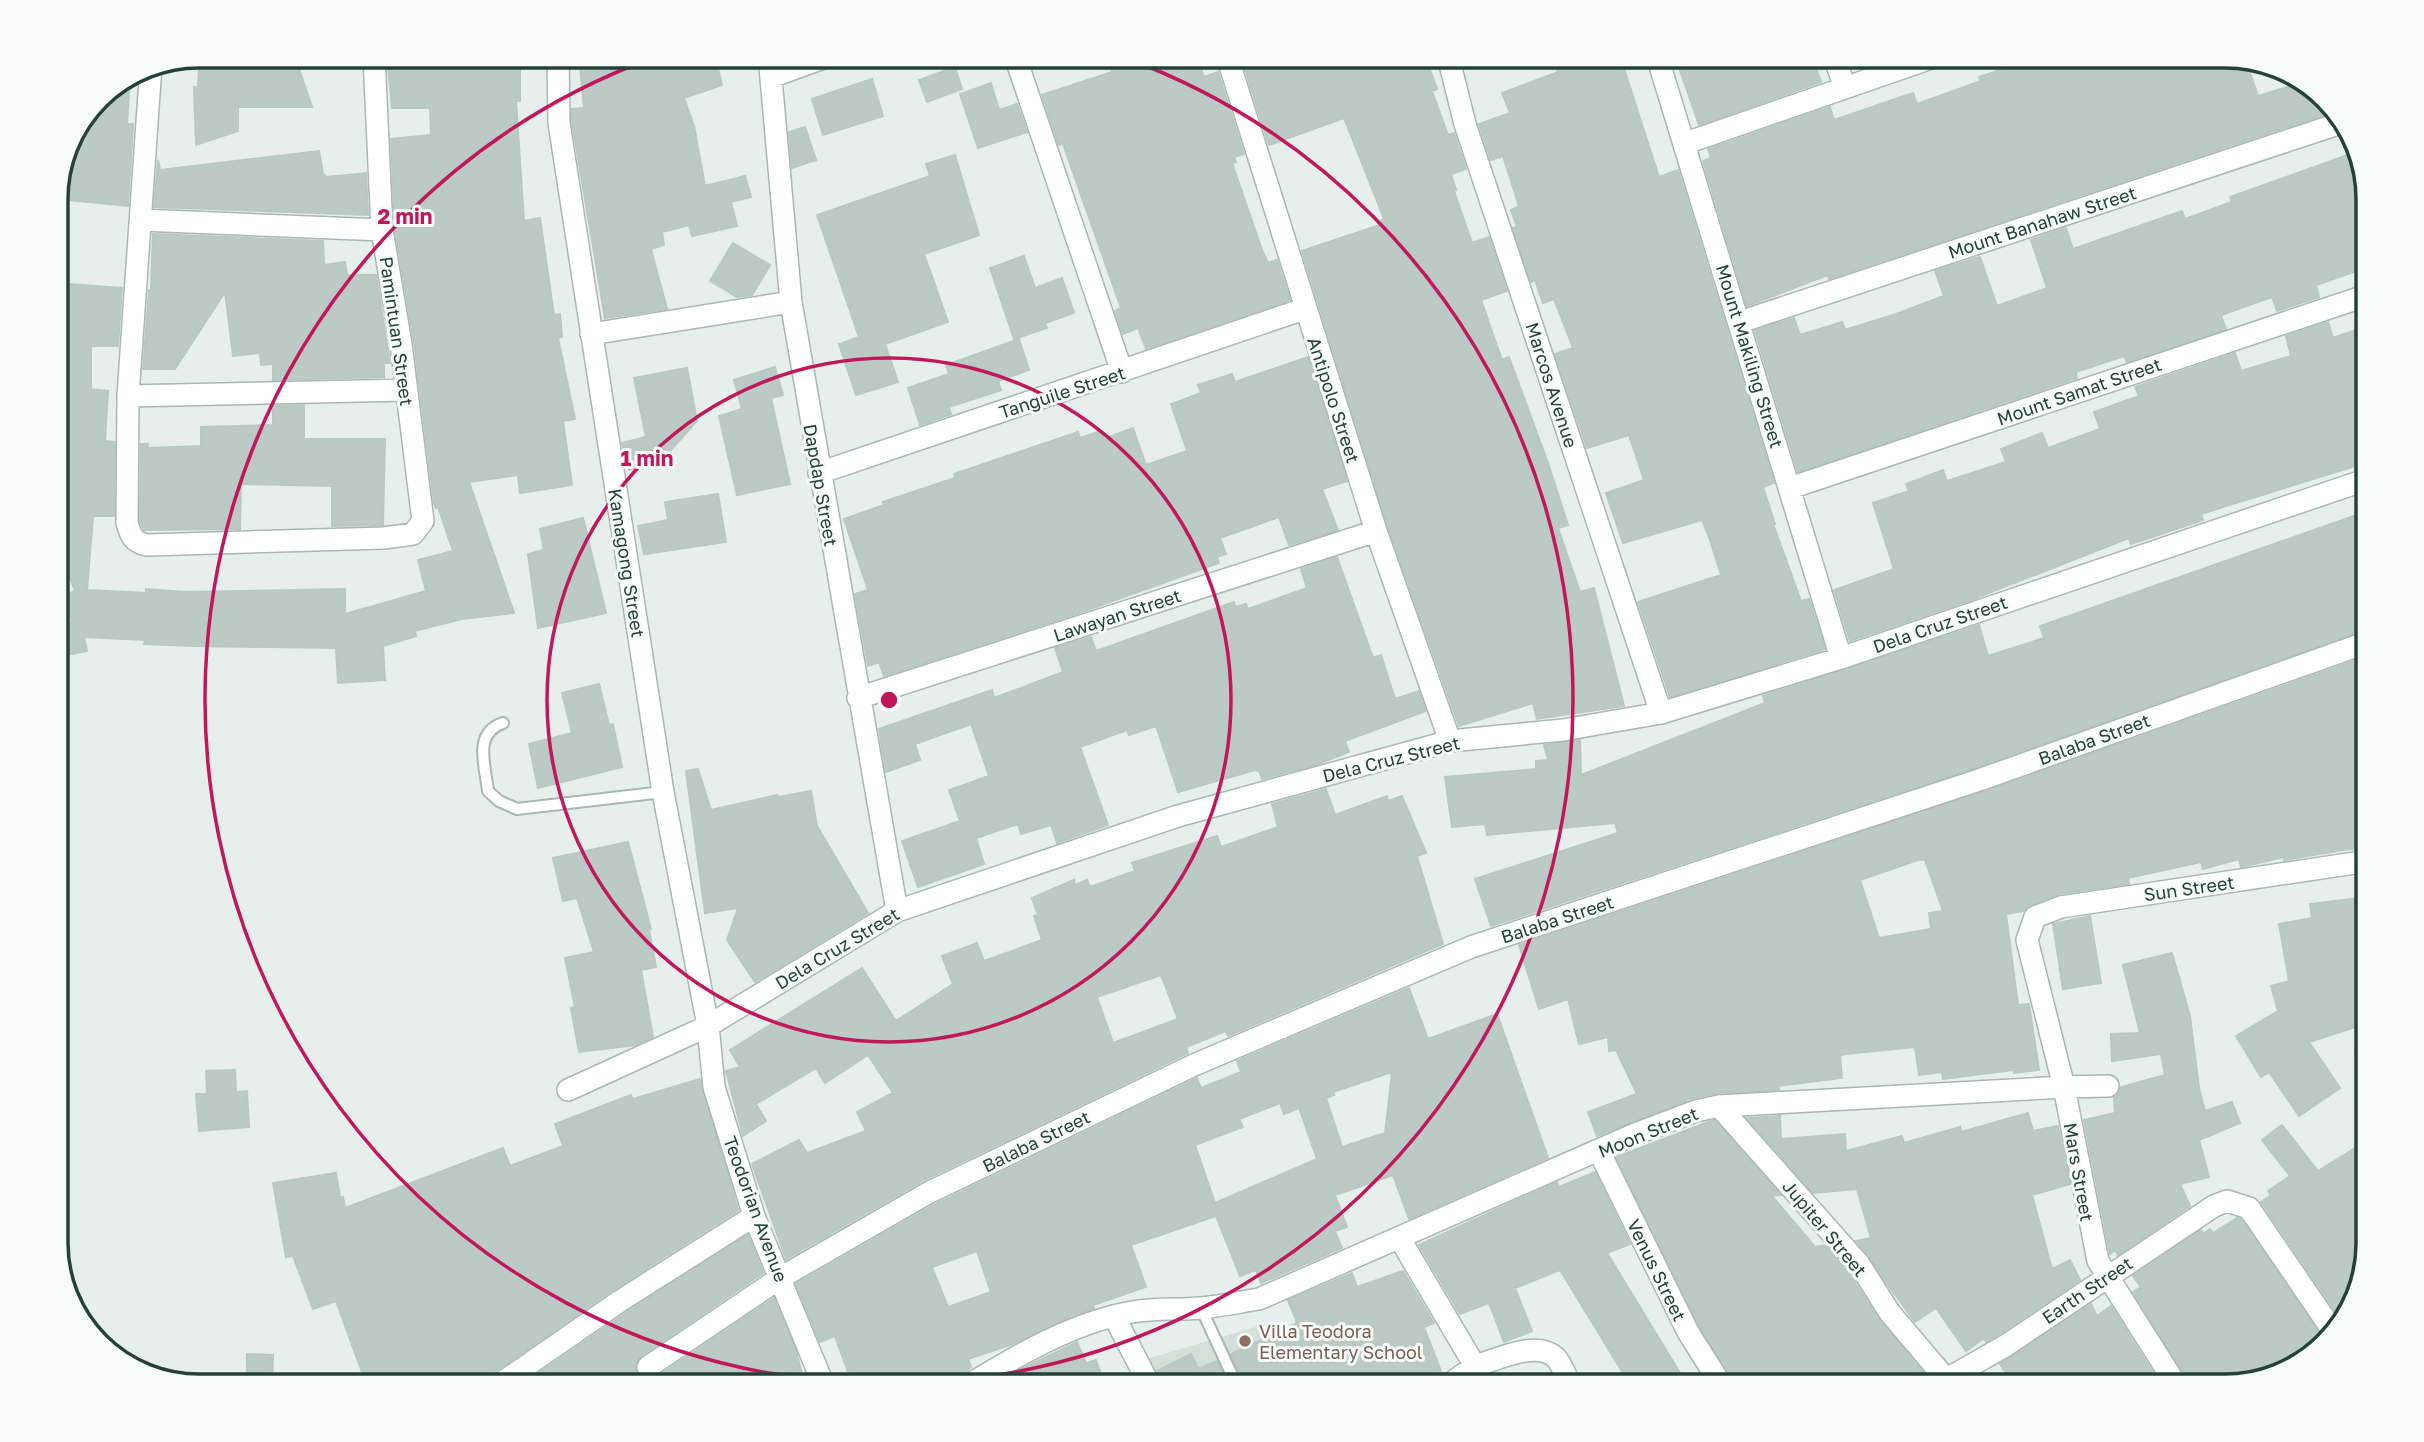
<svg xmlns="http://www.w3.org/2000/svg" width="2424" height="1442" font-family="'Golos Text',sans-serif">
	<rect width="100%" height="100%" fill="#e6efeb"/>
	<path fill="#d4dfda" d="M1273,1322L1303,1386H1156L1143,1360Z"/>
	<path fill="#bbcac4" stroke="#b8c9c2" stroke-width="2" fill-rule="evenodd" d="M259,56L295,57L312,107H238V131L196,145L194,87H198L199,68L259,69Z
		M387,56H520V101H516L524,221L540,218L554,315L560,314L562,337L558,338L575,419L563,421L572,485L520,493L518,475L469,482L514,613L462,619L415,631L416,636L383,646L385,680L338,683L336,648L193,646L144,644L145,640L84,637L87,651L61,656L56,624L72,621L63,596L75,591L56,541V283L122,288L118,346H91V389L108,391L105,441L115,442L114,516H93L87,590L146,593V589L186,592L345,589V614L426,591L418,560L453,551L438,507L436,508L434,503L414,342L395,229L391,139L431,135L430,108H392Z
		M579,56H715L722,85L684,98L694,126L705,186L745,176L751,197L731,202L737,226L692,236L689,225L662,232L664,245L651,249L667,309L605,318L572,122V109L584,108Z
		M1107,56H1197L1204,77L1218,72L1244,154L1234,157L1236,162L1232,163L1262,250L1268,263L1277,260L1290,300L1146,349L1138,328L1123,334L1115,311L1121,308L1063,144L1059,145L1042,95L1112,72Z
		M1261,56H1425L1437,89L1432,91L1448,135L1454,133L1466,169L1451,174L1456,190L1454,191L1472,243L1489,237L1507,291L1481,300L1502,360L1509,357L1548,463L1568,525L1558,528L1580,592L1594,588L1624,706L1537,719L1533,703L1459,726L1388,527L1302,251L1383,224L1381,220L1384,219L1344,118L1269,145L1243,63Z
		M1553,56H1620L1659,177L1678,170L1774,483L1763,487L1775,524H1773L1801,601L1809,599L1825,649L1670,697L1638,602L1721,575L1710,540L1702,520L1623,543L1606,493L1644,480L1629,435L1587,448L1555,354L1573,348L1554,299L1543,303L1535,280L1531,282L1513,228L1517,227L1511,210L1519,206L1503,156L1491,160L1479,124L1510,113L1502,93L1558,72Z
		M1675,56H1812L1821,82L1699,125Z
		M2042,56H2225L2246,61L2258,96L2304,82L2333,112L1829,279L1828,275L1747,306L1703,161L1711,158L1708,149L1830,107L1834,120L1913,93L1917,104L1981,81L1979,77Z
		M955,67L962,89L927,102L919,80Z
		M130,76L127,124H133L128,206L69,200L75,144L68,143L98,98Z
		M872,79L883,116L823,135L812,99Z
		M991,83L999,110L1017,104L1027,132L978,148L960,94Z
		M805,127L816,160L792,168L789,132Z
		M319,151L323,174L326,177L366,173L368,215L154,207L158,160L160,170Z
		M2356,152L2368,190V222L2356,226L2368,267L2316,285L2319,297L2277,311L2272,297L2221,315L2226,329L2127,362L2124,356L2076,372L2077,378L1798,472L1755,331L1794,318L1800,335L1842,322L1845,330L1896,314L1944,296L1935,271L1980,257L1997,306L2047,288L2031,240L2066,228L2073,249L2182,211L2185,219L2232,202L2230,197Z
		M955,155L979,235L924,254L948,322L885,344L898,382L856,395L839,344L859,337L817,215L930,176L926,164Z
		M153,234L323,241L324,265L345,262L347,275H376L390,363H384V377L273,380V364L261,365L260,353L233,356L225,292L175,369H143L149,290H151Z
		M733,243L770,265L752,295L737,297L710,281Z
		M1024,256L1035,288L1062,278L1074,313L1045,323L1047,328L1014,339L990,268Z
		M2328,322L2333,338L2368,326V462L2201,514L2203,520L2131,544L2129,538L1971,600L1850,641L1834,590L1894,569L1873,503L1909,491L1906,484L1943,470L1947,481L2006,462L2001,449L2042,433L2048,448L2100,429L2094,412L2139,396L2135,387L2235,353L2241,371L2291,356L2286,336Z
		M1019,339L1029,370L998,381L1001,390L949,407L951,414L920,425L908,388L949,374L946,365Z
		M1308,357L1347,481L1322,489L1338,530L1289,545L1279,517L1220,538L1226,554L1217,557L1219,563L1082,612L884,676L879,662L868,666L855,594L868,590L844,519L884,505L883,502L955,478L954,474L1078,432L1080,438L1101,431L1104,439L1133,428L1146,465L1187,451L1171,404L1201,393L1198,385L1232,374L1235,382Z
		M775,367L783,395L771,398L790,484L737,495L719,416L742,409L734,380Z
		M687,368L697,421L661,461L629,470L622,443L646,437L634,378Z
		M304,405V439H385L383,525L332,526V486L241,484L240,529L144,530L140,521L141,444H148L147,448L201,446V427L273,425V406Z
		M718,494L726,542L644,554L638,526L668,520L665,502Z
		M2368,511V629L1975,768L1491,926L1475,879L1618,833L1615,823L1487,835L1485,824L1452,827L1445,777L1536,769V761L1548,760L1544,745L1580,740L1581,775L1765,703L1763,696L1979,625L1988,656L2044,638L2040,626Z
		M583,518L606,613L538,628L528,554L544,550L540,529Z
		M1337,557L1373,658L1381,655L1395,699L1419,691L1426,711L1345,741L1349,752L1318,764L1262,779L1259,771L1255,770L1178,792L1156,726L1129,735L1127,730L1080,747L1108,825L1057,843L1051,825L1021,834L1018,824L976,838L984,864L918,887L902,841L960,821L949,790L989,776L971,724L915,744L920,760L886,772L879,729L992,690L994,698L1063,672L1055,648L1091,637L1096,651L1234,602L1236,607L1246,604L1248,609L1307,588L1301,569Z
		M2368,656V846L2284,860V857L2241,867L2239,859L2203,869L2201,862L2128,878L2129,884L2059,894L2030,905L2023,911L2006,914L2018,1005L2029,1004L2039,1070L2014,1073L2013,1070L1943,1079L1942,1072L1919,1075L1915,1047L1845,1054L1840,1056L1842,1078L1778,1086L1779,1090L1718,1093L1693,1098L1597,1136L1588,1112L1637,1094L1616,1050L1609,1051L1608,1037L1579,1044L1568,999L1539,1009L1519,945L1983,792ZM1918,860H1925L1943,911L1929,913L1931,929L1879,938L1860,880Z
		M599,684L609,725L613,724L622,767L538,788L529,744L572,733L562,693Z
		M698,769L711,810L777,795L778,797L811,791L817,826L868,913L755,982L727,940L738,908L705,913L686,771Z
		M1326,789L1335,815L1387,796L1388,801L1402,796L1426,853L1417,856L1443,944L1228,1036L1226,1031L1186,1047L1188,1053L922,1181L786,1259L752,1164L799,1140L807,1153L866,1131L857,1112L893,1093L868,1055L825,1083L816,1068L756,1104L766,1121L743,1136L726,1071L740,1067L730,1050L862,968L896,1021L953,984L942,956L977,943L984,961L1042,940L1034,916L1038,915L1032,898L1074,880L1075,885L1087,880L1090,887L1135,871L1132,863L1217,836L1221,847L1278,827L1272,804ZM1161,975L1178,1019L1113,1043L1097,997Z
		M628,842L651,929L649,930L656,967L641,970L653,1037L636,1045L579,1052L571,1008L575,1007L565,958L594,952L577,898L563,901L553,858Z
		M2358,898L2368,967V1023L2309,1042L2340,1088L2299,1116L2269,1072L2261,1077L2236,1036L2278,1011L2271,986L2289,981L2279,924L2312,918L2310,904Z
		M2090,916L2101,983L2063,989L2053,924Z
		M2172,953L2190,1016L2199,1088L2205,1111L2232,1102L2240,1123L2199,1140L2209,1177L2180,1184L2190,1206L2118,1255L2115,1250L2110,1254L2084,1120L2115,1113L2114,1098L2121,1087L2165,1075L2161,1054L2112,1061L2111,1034L2140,1033L2123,965Z
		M1409,988L1428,1039L1497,1014L1548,1158L1409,1219L1393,1175L1335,1195L1347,1227L1335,1231L1342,1248L1261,1283L1256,1270L1240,1276L1216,1216L1131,1245L1146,1287L1093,1305L1094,1308L1010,1345L968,1359L971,1367L948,1386H853L835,1336L820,1342L796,1284L934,1205L1197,1078L1201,1088L1241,1072L1237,1061ZM1392,1072L1385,1133L1342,1147L1326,1098L1334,1095L1333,1092ZM1280,1103L1284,1114L1299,1108L1317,1159L1215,1203L1195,1145L1243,1127L1239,1119ZM977,1251L991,1292L948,1307L932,1267Z
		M235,1070L236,1092L247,1091L249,1127L199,1131L196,1094H207L206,1071Z
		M700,1079L738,1210L613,1290L490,1375L484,1386H367L336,1301L313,1309L293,1256L286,1257L273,1183L336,1173L340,1198L343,1197L345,1208L503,1148L510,1166L563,1146L555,1124L631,1095L633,1099Z
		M2028,1113L2033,1131L2058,1126L2070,1184L2032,1195L2052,1269L2070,1260L2080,1280L1998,1335L1986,1342L1984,1338L1966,1351L1936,1308L1915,1322L1856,1241L1871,1238L1857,1189L1813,1193L1747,1118L1780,1116L1781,1139L1845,1134L1846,1151L1902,1136L1904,1143L1960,1127L1961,1132Z
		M1714,1120L1781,1195L1772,1196L1815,1247L1825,1245L1848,1272L1880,1321L1935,1386H1735L1699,1326L1616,1157Z
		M2282,1125L2318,1171L2368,1140V1244L2349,1315L2342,1321L2261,1202L2271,1195L2268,1191L2290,1176L2262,1140Z
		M1595,1172L1630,1244L1607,1253L1688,1386H1631L1560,1270L1515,1288L1532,1331L1504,1342L1489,1303L1460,1314L1419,1245L1557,1182L1559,1187Z
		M2237,1218L2241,1219L2324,1340L2297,1367L2226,1386H2190L2133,1292L2141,1287L2133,1276L2201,1230L2203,1234L2210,1229L2213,1233Z
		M748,1235L763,1273L641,1356L636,1362L637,1374L643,1379L655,1378L774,1298L796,1351L805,1386H520L627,1312Z
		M1403,1271L1434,1323L1424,1327L1442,1374L1434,1386H1245L1231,1354L1297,1323L1288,1300L1352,1273L1357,1287Z
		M2091,1304L2097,1316L2111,1306L2161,1386H2095L2088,1375L2071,1386H2014L2000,1364Z
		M1077,1342L1086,1363L1096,1360L1105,1386H1025L1019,1370Z
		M247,1354L273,1355L272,1386H247Z
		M1191,1354L1198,1369L1217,1361L1228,1386H1163L1157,1371Z"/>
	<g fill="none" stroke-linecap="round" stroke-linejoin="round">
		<g stroke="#a8b8b2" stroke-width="14">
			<path id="service" d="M503,723C473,733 485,765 488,791L499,801L517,809L663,792
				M1201,1308L1237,1386"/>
		</g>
		<g stroke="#a8b8b2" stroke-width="24">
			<path id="minor" d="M558,56L559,123L663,792L708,1026L714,1087L754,1216L824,1386
				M769,56L791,302L897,911
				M1015,56L1122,372
				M1227,56L1376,531L1450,741
				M1448,56L1465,124L1661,713
				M1657,56L1841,658
				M1834,56L1845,88
				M151,65L128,396L127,523C131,536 133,542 147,545L384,538L413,534L423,521L401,344L382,230L374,56
				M771,77L829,56
				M1686,143L1937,56
				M141,220L382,230
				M1740,322L2344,122
				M591,334L791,302
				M128,396L406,390
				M819,473L1304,309
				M1790,488L2368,295
				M858,698L1376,531
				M2366,1053L2368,1054
				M2108,1086L2064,1087L2098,1261L2177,1386
				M568,1090L708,1026L897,911L1178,816L1450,741L1563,730L1661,713L1841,658L2368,479
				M1719,1106L1859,1264L1890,1313L1952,1386
				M1599,1151L1688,1332L1722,1386
				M1400,1239L1475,1366L1447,1386
				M1114,1316L1150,1386
				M1475,1366C1496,1360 1535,1340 1555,1357C1562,1363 1566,1378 1571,1386
				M648,1367L780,1278L928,1193L1194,1065L1471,947L1979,780L2368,642
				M1947,1379L2005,1346L2214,1206L2227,1201L2249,1208L2333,1331
				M497,1386L620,1301L754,1216"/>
		</g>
		<g stroke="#a8b8b2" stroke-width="24">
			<path id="tertiary" d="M967,1386C1016,1356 1074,1322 1132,1312C1155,1308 1178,1310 1201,1308C1221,1306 1240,1302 1259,1299L1635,1134L1696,1111L1719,1106L2064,1087L2027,940L2035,917L2061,907L2368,861"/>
		</g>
		<use href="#service" stroke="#fff" stroke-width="10"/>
		<use href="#minor" stroke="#fff" stroke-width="21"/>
		<use href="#tertiary" stroke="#fff" stroke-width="21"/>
	</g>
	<g fill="none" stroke="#c2185b" stroke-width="3.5">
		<circle cx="889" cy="700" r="342"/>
		<path d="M1123 57A684 684 0 1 1 655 57"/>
	</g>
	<circle fill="#8d6e63" stroke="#f7fbf9" stroke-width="2.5" cx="1245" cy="1341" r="7"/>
	<g text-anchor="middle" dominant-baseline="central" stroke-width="6" stroke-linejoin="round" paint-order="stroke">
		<g font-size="18" fill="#24423a" stroke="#f7fbf9">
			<text transform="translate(2042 222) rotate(-18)">Mount Banahaw Street</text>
			<text transform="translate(397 331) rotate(82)">Pamintuan Street</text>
			<text transform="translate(1750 356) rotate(73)">Mount Makiling Street</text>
			<text transform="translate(1552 385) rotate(72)">Marcos Avenue</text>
			<text transform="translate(2079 391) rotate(-19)">Mount Samat Street</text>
			<text transform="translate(1062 392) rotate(-18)">Tanguile Street</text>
			<text transform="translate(1334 400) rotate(72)">Antipolo Street</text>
			<text transform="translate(821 485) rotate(80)">Dapdap Street</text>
			<text transform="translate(627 563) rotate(81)">Kamagong Street</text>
			<text transform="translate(1117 615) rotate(-18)">Lawayan Street</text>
			<text transform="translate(1940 624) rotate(-19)">Dela Cruz Street</text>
			<text transform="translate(2094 739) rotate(-20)">Balaba Street</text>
			<text transform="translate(1391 759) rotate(-14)">Dela Cruz Street</text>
			<text transform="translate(2189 888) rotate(-8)">Sun Street</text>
			<text transform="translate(1557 919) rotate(-18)">Balaba Street</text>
			<text transform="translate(837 948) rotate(-31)">Dela Cruz Street</text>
			<text transform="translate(1648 1132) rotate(-22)">Moon Street</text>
			<text transform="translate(1036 1141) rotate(-26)">Balaba Street</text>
			<text transform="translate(2079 1172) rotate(80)">Mars Street</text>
			<text transform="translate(756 1209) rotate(70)">Teodorian Avenue</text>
			<text transform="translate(1825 1228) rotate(50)">Jupiter Street</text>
			<text transform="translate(1657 1270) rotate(64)">Venus Street</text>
			<text transform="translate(2087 1290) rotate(-34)">Earth Street</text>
		</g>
		<g font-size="18" fill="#785e54" stroke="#f7fbf9" text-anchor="start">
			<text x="1259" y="1331">Villa Teodora<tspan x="1259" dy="21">Elementary School</tspan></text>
		</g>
	</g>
	<path d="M0 0H2424V1442H0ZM199 68H2225A131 131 0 0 1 2356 199V1243A131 131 0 0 1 2225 1374H199A131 131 0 0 1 68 1243V199A131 131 0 0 1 199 68Z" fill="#f7fbf9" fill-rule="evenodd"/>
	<path fill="none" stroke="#24423a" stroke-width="3.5" d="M199 68H2225A131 131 0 0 1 2356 199V1243A131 131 0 0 1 2225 1374H199A131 131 0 0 1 68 1243V199A131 131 0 0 1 199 68Z"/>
	<circle cx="889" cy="700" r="10" fill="#c2185b" stroke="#f7fbf9" stroke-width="3.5"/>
	<g font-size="21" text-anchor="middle" font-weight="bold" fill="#c2185b" stroke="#f7fbf9" stroke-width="6" stroke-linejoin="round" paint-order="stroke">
		<text x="405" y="224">2 min</text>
		<text x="647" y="466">1 min</text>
	</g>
</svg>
